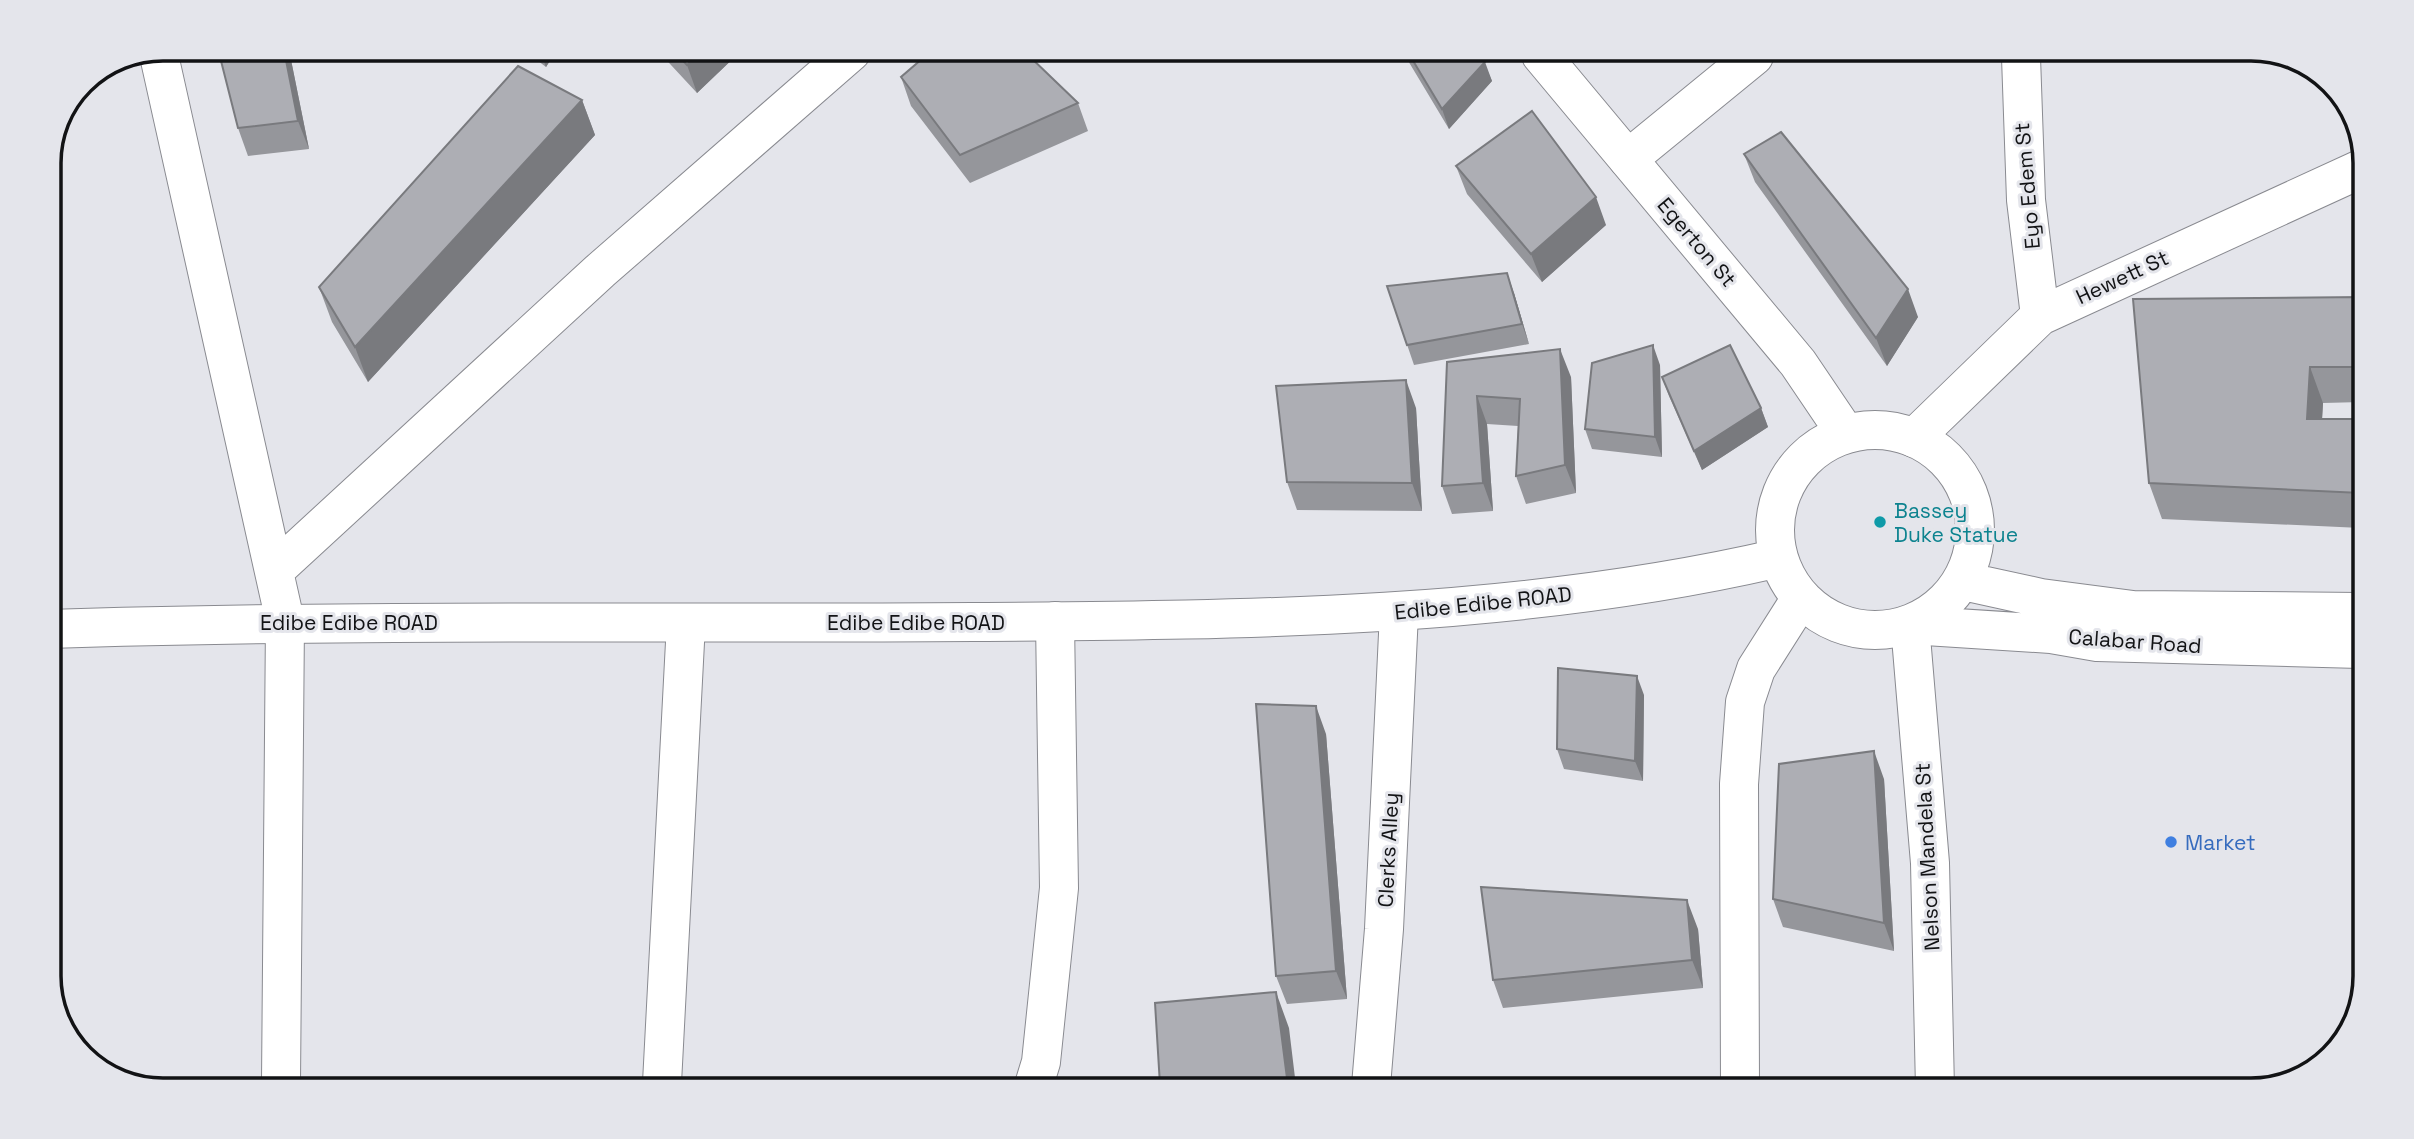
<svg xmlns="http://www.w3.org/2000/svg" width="2414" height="1139" font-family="'Space Grotesk',sans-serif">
	<rect width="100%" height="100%" fill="#e4e5eb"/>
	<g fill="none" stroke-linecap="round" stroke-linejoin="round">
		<g stroke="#898a90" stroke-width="40">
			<path id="street" d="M158,51L285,621L281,1082
				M2021,57L2026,200L2040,316
				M1628,159L1754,56
				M1914,438L2040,316L2365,167
				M275,570L600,271L851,52
				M1910,625L1930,863L1935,1089
				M662,1083L686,623
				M1034,1085L1041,1062L1059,888L1055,621
				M1371,1086L1384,929L1399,613
				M1740,1088L1739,784L1745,702L1756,669L1801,598"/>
		</g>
		<g stroke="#898a90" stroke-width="40">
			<path id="secondary" d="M1541,55L1798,363L1846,434
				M1775 530a100 100 0 1 1 200 0a100 100 0 1 1-200 0Z
				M1963,581L2041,598L2133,610L2360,612
				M1910,625L2051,634L2097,642L2360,649
				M49,629C357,619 665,624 973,622C1242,620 1516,619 1779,558"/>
		</g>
		<use href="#street" stroke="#fff" stroke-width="38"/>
		<use href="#secondary" stroke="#fff" stroke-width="38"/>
	</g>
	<path fill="#95969b" d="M289,50L309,149L248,156L238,128Z
		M525,51H556L546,67Z
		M658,51H741L697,93Z
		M1404,54H1480L1492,81L1449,129Z
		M901,77L1078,103L1088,131L970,183L911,106Z
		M582,100L595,135L368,382L332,322L319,287Z
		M1744,154L1918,317L1887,366L1755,182Z
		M1456,166L1606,225L1542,282L1467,194Z
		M1387,286L1514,293L1529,344L1414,365Z
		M2363,297L2362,402L2323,403L2322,419H2362L2361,528L2162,519L2149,483Z
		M1447,362L1571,377L1576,493L1526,504L1516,476L1518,426L1487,424L1493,511L1452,514L1442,486Z
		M1660,365L1662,457L1592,449L1585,429Z
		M1662,377L1761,408L1768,427L1702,470L1669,396Z
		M1416,408L1422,511L1297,510L1287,482Z
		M1644,695L1643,781L1564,769L1557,749Z
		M1326,734L1347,999L1287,1004L1276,976Z
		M1884,779L1894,951L1783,927L1773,899Z
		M1698,929L1703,988L1503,1008L1493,980Z"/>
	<path fill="#797a7e" d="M284,50H289L309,149L298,121Z
		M540,51H556L546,67Z
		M701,51H741L697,93L687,65Z
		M1485,62L1492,81L1449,129L1442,109Z
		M582,100L595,135L368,382L355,347Z
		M1596,197L1606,225L1542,282L1531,254Z
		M1507,273L1514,293L1529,344L1522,324Z
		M1908,289L1918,317L1887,366L1876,338Z
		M1653,345L1660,365L1662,457L1655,437Z
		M1560,349L1571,377L1576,493L1565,465Z
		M2310,367L2323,403L2320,454L2307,419Z
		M1406,380L1416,408L1422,511L1412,483Z
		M1477,396L1487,424L1493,511L1483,483Z
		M1761,408L1768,427L1702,470L1694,451Z
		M1637,676L1644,695L1643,781L1635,761Z
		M1316,706L1326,734L1347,999L1336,971Z
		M1874,751L1884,779L1894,951L1884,923Z
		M1687,900L1698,929L1703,988L1692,960Z
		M1276,992L1289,1028L1296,1086H1288Z"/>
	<path fill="#adaeb4" stroke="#797a7e" stroke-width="2" d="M218,49L284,50L298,121L238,128Z
		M674,51H701L687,65Z
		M930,52L1026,53L1078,103L960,155L901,77Z
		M1409,54H1480L1485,62L1442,109Z
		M518,66L582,100L355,347L319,287Z
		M1532,111L1596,197L1531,254L1456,166Z
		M1781,132L1908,289L1876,338L1744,154Z
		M1507,273L1522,324L1407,345L1387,286Z
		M2363,297V367H2310L2307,419H2362L2361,493L2149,483L2133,299Z
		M1653,345L1655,437L1585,429L1592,363Z
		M1730,345L1761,408L1694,451L1662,377Z
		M1560,349L1565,465L1516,476L1520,399L1477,396L1483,483L1442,486L1447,362Z
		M1406,380L1412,483L1287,482L1276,386Z
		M1558,668L1637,676L1635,761L1557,749Z
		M1256,704L1316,706L1336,971L1276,976Z
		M1874,751L1884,923L1773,899L1779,764Z
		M1481,887L1687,900L1692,960L1493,980Z
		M1276,992L1288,1086L1160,1085L1155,1003Z
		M1800,1083H1893L1892,1088H1800Z"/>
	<circle fill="#0f9aa8" stroke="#e4e5eb" stroke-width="2.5" cx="1880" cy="522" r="7"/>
	<circle fill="#3f7fe0" stroke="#e4e5eb" stroke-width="2.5" cx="2171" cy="842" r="7"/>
	<g text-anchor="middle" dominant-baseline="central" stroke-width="6" stroke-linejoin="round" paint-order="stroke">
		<g font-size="21" fill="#121315" stroke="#e4e5eb">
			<text transform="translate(2027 186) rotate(-95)">Eyo Edem St</text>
			<text transform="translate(1697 242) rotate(50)">Egerton St</text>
			<text transform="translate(2122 277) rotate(-25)">Hewett St</text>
			<text transform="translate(1483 603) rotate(-6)">Edibe Edibe ROAD</text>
			<text x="349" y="622">Edibe Edibe ROAD</text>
			<text x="916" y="622">Edibe Edibe ROAD</text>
			<text transform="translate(2135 641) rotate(4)">Calabar Road</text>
			<text transform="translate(1388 850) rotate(-87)">Clerks Alley</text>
			<text transform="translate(1927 857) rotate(-93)">Nelson Mandela St</text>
		</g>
		<g font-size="21" fill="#0d838f" stroke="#e4e5eb" text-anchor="start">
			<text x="1894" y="510">Bassey<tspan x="1894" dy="24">Duke Statue</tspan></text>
		</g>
		<g font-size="21" fill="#366cbe" stroke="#e4e5eb" text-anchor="start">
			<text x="2185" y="842">Market</text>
		</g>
	</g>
	<path d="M0 0H2414V1139H0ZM163 61H2251A102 102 0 0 1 2353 163V976A102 102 0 0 1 2251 1078H163A102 102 0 0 1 61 976V163A102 102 0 0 1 163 61Z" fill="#e4e5eb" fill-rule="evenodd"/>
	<path fill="none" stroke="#121315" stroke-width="3.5" d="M163 61H2251A102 102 0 0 1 2353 163V976A102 102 0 0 1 2251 1078H163A102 102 0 0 1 61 976V163A102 102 0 0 1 163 61Z"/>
</svg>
